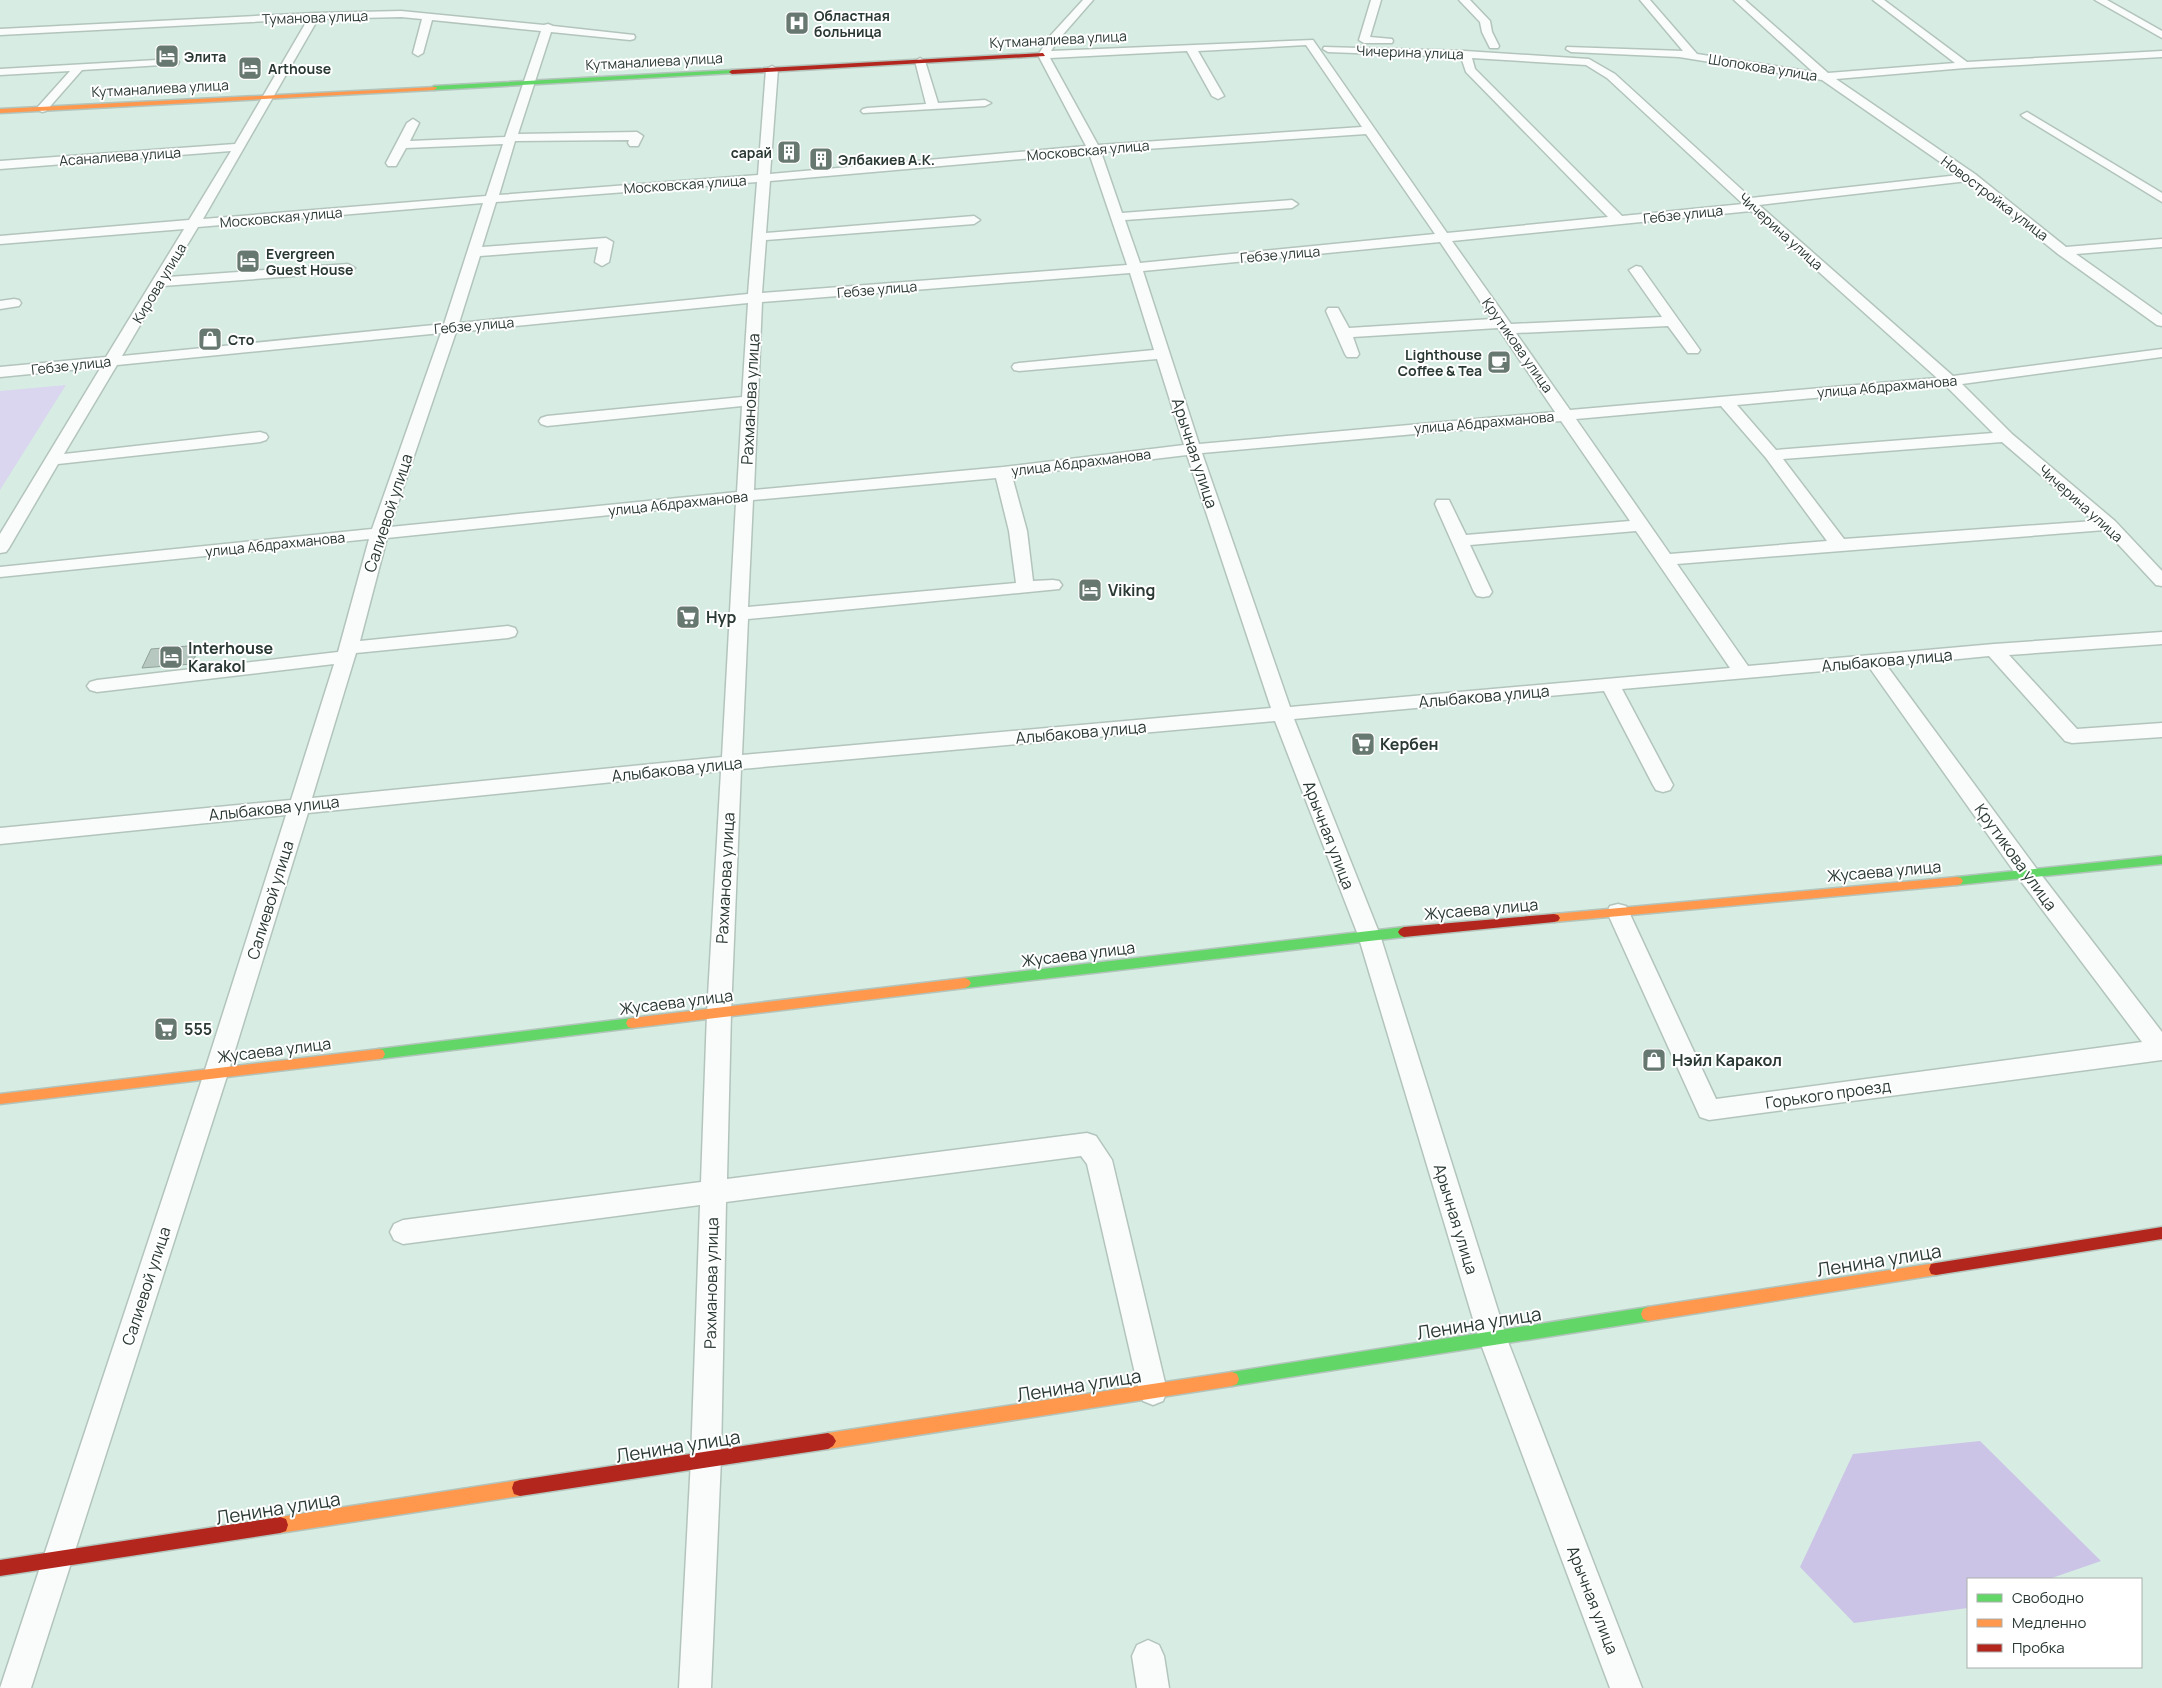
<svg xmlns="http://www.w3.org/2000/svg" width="2162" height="1688" font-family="Manrope,sans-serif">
	<rect width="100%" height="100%" fill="#d7ede3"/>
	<path fill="#dad6ef" d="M66,385L0,490V391Z"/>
	<path fill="#ccc4e6" d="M1980,1441L2101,1561L2049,1579H1968V1608L1854,1623L1800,1567L1853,1454Z"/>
	<path fill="#b7c8c0" stroke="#91a29a" d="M200,645L192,664L142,668L151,649Z"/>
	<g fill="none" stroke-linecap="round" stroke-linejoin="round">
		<g stroke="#b3c4bc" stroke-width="3">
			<path id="street" d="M1083,0H1093L1059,39L1051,51L1313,40L1447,233L1608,217L1466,72L1461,57L1328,52L1323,49L1324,47L1465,51L1589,59L1615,74L1751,198L1959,175L1822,80L1679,57L1571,52L1566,49L1567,47L1683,51L1640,0H1650L1697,54L1813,72L1734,0H1745L1828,73L1955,63L1873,0H1884L1967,62L2162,51V57L1965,68L1836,79L1975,174L2066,247L2162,239V247L2076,254L2162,315V326L2157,325L2058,254L1968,181L1759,205L1953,376L2162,349V357L1962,384L2012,434L2115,521L2162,571V586L2156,585L2105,530L1677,564L1748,666L1994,644L2162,632V644L2009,655L2077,729L2162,723V737L2072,743L2065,741L1989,656L1887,666L2036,868L2162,1032V1060L1709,1120L1700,1117L1607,912L1610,906L1618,904L1626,906L1629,912L1716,1099L2142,1042L2020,880L1869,667L1622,689L1673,785L1670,790L1663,792L1656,790L1653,785L1604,691L1294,719L1380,935L1507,1339L1642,1688H1610L1479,1339L1358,935L1275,721L741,769L731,1013L727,1179L1087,1133L1096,1136L1112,1160L1167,1391L1163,1401L1153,1405L1143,1401L1139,1391L1087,1164L1081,1156L726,1202L721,1459L711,1688H679L691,1459L700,1205L403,1244L394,1240L390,1232L394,1224L403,1220L701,1182L707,1013L721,771L308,813L228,1073L31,1688H0L204,1073L286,815L0,844V828L291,800L334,664L97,692L90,690L87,686L90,682L97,680L338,652L369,539L0,577V567L372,529L441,333L117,365L64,454L260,432L266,434L268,437L266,440L260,442L58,464L9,548L6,552L0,553V534L101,367L0,377V367L106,357L184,229L0,244V236L189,220L231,151L0,169V161L235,144L308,19L0,35V29L315,13L401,11L544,25L548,24L553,26L634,35L635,37L634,39L630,40L551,32L518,134L637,132L643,136L638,146H630L628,143L629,140L515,141L499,195L758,175L766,69L772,66L778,69L770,174L1086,146L1038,55L1051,35ZM401,17L422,19L413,53L418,56L423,53L432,20L541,31L505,137L410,141L419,123L413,119L407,123L386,163L388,166H396L406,148L503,144L486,196L203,219L318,19ZM1306,45L1362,127L1098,145L1050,58L1187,51L1212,96L1218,99L1224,96L1198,51ZM1472,58L1586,65L1607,78L1743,204L1622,216L1475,69ZM1366,134L1435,234L1140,263L1125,220L1292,208L1298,204L1292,200L1122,213L1101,152ZM1089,153L1127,265L762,293L766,240L974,224L980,220L974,216L766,233L770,181ZM757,182L748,294L459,323L480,256L598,247L595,262L602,266L609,262L613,242L606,238L482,247L496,202ZM483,203L444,324L122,356L163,286L348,272L355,268L348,264L168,277L198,227ZM1751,211L1937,378L1570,410L1516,333L1668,326L1688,353H1698L1700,350L1641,267L1636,266L1629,270L1662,317L1511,324L1452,241ZM1440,242L1492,319L1349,328L1338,308H1328L1326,311L1345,354L1347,357H1357L1359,354L1353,337L1498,328L1555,412L1199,444L1143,271ZM1130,273L1154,350L1019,363L1014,364L1012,367L1014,370L1019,371L1157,359L1184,445L1003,467L754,490L762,302ZM748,303L742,397L547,416L541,418L539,421L541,424L547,426L742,406L737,492L390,527L456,332ZM1946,386L1993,433L1776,450L1737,405ZM1721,406L1766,458L1827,541L1670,554L1576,419ZM1561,421L1630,521L1466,535L1449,500H1437L1435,504L1474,592L1477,596L1483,597L1489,596L1492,592L1470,545L1636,531L1730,668L1290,707L1202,453ZM2002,442L2094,521L1844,539L1783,459ZM1187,455L1271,708L742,755L748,619L1059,589L1062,585L1059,581L1053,580L1033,581L1027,531L1012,476ZM996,478L1009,531L1016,583L748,607L753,500ZM736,502L722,757L312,798L356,653L508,638L515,636L517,632L515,628L508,626L360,641L387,538Z
				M1371,0H1381L1370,37L1392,39L1393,41L1392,43H1364L1359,40Z
				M1459,0H1470L1490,21L1492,32L1499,46L1498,48H1490L1482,32L1480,22Z
				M2095,0H2107L2162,31V38Z
				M920,58L925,61L938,103L985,100L991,103L985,106L863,113L861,111L863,109L867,108L926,104L915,61Z
				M174,59L179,62L178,64L82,70L46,111L42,112L36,109L70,71L0,75V69Z
				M2027,112L2162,193V202L2023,117L2021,115Z
				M14,299L19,300L21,303L19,306L0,309V301Z
				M1148,1640L1159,1645L1164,1656L1169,1688H1137L1132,1656L1137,1645Z"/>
		</g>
		<g stroke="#b3c4bc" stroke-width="3">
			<path id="fast" d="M732,70L734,71V73L434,90L431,88L434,86Z
				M2162,856V864L1957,885L1953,884L1951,881L1953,878L1957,877Z
				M1404,927L1408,929L1410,932L1408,935L1404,937L965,988L961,986L959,983L961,980L965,978Z
				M632,1018L636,1019L638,1023L636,1027L632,1028L379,1059L375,1058L373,1054L375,1050L379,1049Z
				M1648,1307L1653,1309L1655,1314L1653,1319L1648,1321L1232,1386L1227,1384L1225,1379L1227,1374L1232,1372Z"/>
		</g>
		<g stroke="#b3c4bc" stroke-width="3">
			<path id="slow" d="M436,87L437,88L434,90L0,113V109Z
				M1957,877L1961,878L1963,881L1961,884L1957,885L1554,922L1550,921L1548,918L1550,915L1554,914Z
				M965,978L969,980L971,983L969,986L965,988L632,1028L628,1027L626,1023L628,1019L632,1018Z
				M379,1049L383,1050L385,1054L383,1058L379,1059L0,1104V1094Z
				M1936,1263L1941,1264L1943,1269L1941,1274L1936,1275L1648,1321L1643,1319L1641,1314L1643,1309L1648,1307Z
				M1232,1372L1237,1374L1239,1379L1237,1384L1232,1386L828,1449L823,1446L820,1441L823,1436L828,1433Z
				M520,1480L526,1482L528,1488L526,1494L520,1496L280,1533L274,1531L272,1525L274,1519L280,1517Z"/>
		</g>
		<g stroke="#b3c4bc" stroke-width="3">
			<path id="jam" d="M1043,53L1045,56L732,74L729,72L732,70Z
				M1554,914L1558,915L1560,918L1558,921L1554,922L1404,937L1400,935L1398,932L1400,929L1404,927Z
				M2162,1227V1239L1936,1275L1931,1274L1929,1269L1931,1264L1936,1263Z
				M828,1433L833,1436L836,1441L833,1446L828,1449L520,1496L514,1494L512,1488L514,1482L520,1480Z
				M280,1517L286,1519L288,1525L286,1531L280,1533L0,1576V1560Z"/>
		</g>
		<use href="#street" fill="#f9fcfb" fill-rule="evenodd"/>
		<use href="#fast" fill="#63d668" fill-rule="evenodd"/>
		<use href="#slow" fill="#ff974d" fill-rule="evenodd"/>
		<use href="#jam" fill="#b3261e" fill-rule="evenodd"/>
	</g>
	<defs>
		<g id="hospital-square" transform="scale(1.25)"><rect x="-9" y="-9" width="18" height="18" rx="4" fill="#677871" stroke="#fff"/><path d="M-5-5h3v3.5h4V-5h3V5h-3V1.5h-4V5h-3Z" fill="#fff"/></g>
		<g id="hotel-square" transform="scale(1.25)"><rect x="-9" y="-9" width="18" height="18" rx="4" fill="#677871" stroke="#fff"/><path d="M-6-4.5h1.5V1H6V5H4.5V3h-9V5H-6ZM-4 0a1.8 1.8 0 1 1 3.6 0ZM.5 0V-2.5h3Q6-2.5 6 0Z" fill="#fff"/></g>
		<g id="building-square" transform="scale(1.25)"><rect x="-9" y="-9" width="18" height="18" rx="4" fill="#677871" stroke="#fff"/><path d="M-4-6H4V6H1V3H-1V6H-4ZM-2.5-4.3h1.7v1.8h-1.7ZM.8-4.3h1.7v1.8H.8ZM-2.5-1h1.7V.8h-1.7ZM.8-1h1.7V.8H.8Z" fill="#fff"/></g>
		<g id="shop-square" transform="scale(1.25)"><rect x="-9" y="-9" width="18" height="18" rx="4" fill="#677871" stroke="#fff"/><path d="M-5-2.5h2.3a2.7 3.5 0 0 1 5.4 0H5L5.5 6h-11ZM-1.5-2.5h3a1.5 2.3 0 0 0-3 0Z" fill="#fff"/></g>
		<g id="cafe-square" transform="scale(1.25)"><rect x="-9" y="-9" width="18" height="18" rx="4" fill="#677871" stroke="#fff"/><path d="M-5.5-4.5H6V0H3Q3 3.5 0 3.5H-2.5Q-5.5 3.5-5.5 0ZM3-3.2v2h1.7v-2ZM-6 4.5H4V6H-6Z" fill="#fff"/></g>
		<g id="supermarket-square" transform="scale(1.25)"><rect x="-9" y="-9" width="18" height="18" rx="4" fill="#677871" stroke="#fff"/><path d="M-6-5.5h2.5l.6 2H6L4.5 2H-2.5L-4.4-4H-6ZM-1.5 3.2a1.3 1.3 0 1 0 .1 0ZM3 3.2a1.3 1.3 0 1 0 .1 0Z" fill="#fff"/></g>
	</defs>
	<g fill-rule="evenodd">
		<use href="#hospital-square" x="797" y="23"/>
		<use href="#hotel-square" x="167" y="56"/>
		<use href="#hotel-square" x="250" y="68"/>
		<use href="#building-square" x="789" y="152"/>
		<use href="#building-square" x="821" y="159"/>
		<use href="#hotel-square" x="248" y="261"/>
		<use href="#shop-square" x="210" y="339"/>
		<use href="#cafe-square" x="1499" y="362"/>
		<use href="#hotel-square" x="1090" y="590"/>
		<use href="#supermarket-square" x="688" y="617"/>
		<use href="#hotel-square" x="171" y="657"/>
		<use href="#supermarket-square" x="1363" y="744"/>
		<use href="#supermarket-square" x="166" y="1029"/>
		<use href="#shop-square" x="1654" y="1060"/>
	</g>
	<g text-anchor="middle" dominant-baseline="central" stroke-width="4" stroke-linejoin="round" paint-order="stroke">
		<g font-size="14" font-weight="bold" fill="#2a3933" stroke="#fff" text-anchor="start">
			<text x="814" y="15">Областная<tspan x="814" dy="16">больница</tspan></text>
			<text x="184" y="56">Элита</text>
			<text x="268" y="68">Arthouse</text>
			<text x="772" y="152" text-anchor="end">сарай</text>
			<text x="838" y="159">Элбакиев А.К.</text>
			<text x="266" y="253">Evergreen<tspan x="266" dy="16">Guest House</tspan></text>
			<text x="228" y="339">Сто</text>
			<text x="1482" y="354" text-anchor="end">Lighthouse<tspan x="1482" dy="16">Coffee &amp; Tea</tspan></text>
		</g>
		<g font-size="14" fill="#2a3933" stroke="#fff">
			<text transform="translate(315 17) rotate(-2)">Туманова улица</text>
			<text transform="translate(1058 39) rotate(-3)">Кутманалиева улица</text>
			<text transform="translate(1410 52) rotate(2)">Чичерина улица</text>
			<text transform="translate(654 61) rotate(-3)">Кутманалиева улица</text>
			<text transform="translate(1763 67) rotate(9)">Шопокова улица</text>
			<text transform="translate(160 88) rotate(-3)">Кутманалиева улица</text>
			<text transform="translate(1088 150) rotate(-5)">Московская улица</text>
			<text transform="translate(120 156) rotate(-4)">Асаналиева улица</text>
			<text transform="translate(685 184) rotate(-4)">Московская улица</text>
			<text transform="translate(1995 198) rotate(37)">Новостройка улица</text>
			<text transform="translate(1683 214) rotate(-6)">Гебзе улица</text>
			<text transform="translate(281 217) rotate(-5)">Московская улица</text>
			<text transform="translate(1781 231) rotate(42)">Чичерина улица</text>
			<text transform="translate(1280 254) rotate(-5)">Гебзе улица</text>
			<text transform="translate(159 283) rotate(-59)">Кирова улица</text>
			<text transform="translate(877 289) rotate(-5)">Гебзе улица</text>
			<text transform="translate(474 325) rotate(-5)">Гебзе улица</text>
			<text transform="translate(1518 345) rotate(55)">Крутикова улица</text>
			<text transform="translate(71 365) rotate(-6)">Гебзе улица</text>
			<text transform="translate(1887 386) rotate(-5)">улица Абдрахманова</text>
			<text transform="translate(1484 422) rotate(-5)">улица Абдрахманова</text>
			<text transform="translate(1081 462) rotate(-7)">улица Абдрахманова</text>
			<text transform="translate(678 503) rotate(-6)">улица Абдрахманова</text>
			<text transform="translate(2081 503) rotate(42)">Чичерина улица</text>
			<text transform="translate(275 544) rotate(-6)">улица Абдрахманова</text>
		</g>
		<g font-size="16" fill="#2a3933" stroke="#fff">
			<text transform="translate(750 399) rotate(-87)">Рахманова улица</text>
			<text transform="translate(1195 453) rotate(72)">Арычная улица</text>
			<text transform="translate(388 513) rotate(-72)">Салиевой улица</text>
			<text transform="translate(1887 660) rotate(-5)">Алыбакова улица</text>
			<text transform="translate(1484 696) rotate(-5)">Алыбакова улица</text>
			<text transform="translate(1081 732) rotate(-5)">Алыбакова улица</text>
			<text transform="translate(677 769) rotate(-6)">Алыбакова улица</text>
			<text transform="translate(274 808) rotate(-6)">Алыбакова улица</text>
			<text transform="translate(1329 835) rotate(69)">Арычная улица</text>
			<text transform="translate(2016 857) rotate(54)">Крутикова улица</text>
			<text transform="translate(1884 871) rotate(-5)">Жусаева улица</text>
			<text transform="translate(725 878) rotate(-87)">Рахманова улица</text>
			<text transform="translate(270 900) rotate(-73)">Салиевой улица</text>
			<text transform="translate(1481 909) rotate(-5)">Жусаева улица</text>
			<text transform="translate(1078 954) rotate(-7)">Жусаева улица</text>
			<text transform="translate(676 1002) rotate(-7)">Жусаева улица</text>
			<text transform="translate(274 1050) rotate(-7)">Жусаева улица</text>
			<text transform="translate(1828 1094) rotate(-8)">Горького проезд</text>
			<text transform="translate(1456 1219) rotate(73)">Арычная улица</text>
			<text transform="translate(711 1283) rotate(-89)">Рахманова улица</text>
			<text transform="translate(146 1286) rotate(-72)">Салиевой улица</text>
			<text transform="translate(1593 1600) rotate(69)">Арычная улица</text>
		</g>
		<g font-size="16" font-weight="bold" fill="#2a3933" stroke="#fff" text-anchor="start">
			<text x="1108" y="590">Viking</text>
			<text x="706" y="617">Нур</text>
			<text x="188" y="648">Interhouse<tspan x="188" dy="18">Karakol</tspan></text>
			<text x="1380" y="744">Кербен</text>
			<text x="184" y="1029">555</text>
			<text x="1672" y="1060">Нэйл Каракол</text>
		</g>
		<g font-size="19" fill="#2a3933" stroke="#fff">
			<text transform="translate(1879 1260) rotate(-9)">Ленина улица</text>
			<text transform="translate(1479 1323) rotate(-9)">Ленина улица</text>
			<text transform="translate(1079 1385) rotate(-9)">Ленина улица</text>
			<text transform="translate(678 1446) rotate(-9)">Ленина улица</text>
			<text transform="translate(278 1508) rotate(-9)">Ленина улица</text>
		</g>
	</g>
	<rect x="1967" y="1578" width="175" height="90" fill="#ffffff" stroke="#aab0ad"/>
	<rect x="1977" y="1594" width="25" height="8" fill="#63d668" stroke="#aab0ad"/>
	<text x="2012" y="1603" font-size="15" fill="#2a3933">Свободно</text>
	<rect x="1977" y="1619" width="25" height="8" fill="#ff974d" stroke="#aab0ad"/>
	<text x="2012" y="1628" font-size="15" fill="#2a3933">Медленно</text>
	<rect x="1977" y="1644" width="25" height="8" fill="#b3261e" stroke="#aab0ad"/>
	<text x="2012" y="1653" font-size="15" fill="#2a3933">Пробка</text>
</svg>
